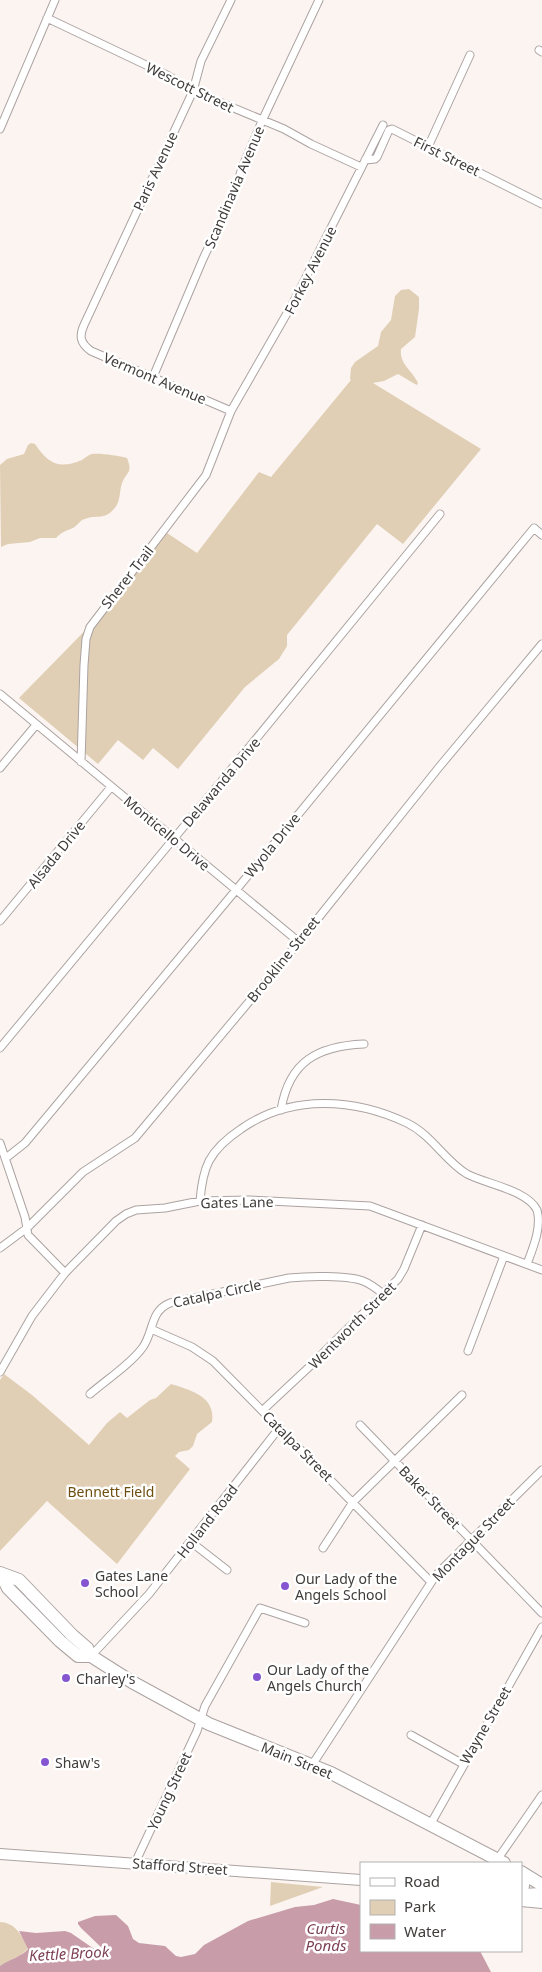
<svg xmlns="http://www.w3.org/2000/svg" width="542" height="1972" font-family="'Noto Sans',sans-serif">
	<rect width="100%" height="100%" fill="#fcf4f1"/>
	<path fill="#e0cfb4" d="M409,289L419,297V309L415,337L401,349C399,364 412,370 418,383L417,385L415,384L398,374L384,381L373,383L481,449L403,544L377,524L287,635V646L279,659L245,687L178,769L153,748L143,760L118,740L98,764L19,698L114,601L167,533L197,553L259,472L271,477L351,380L350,379L351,368L355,362L378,346L381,332L391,320L395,296L401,290Z
		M31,443L35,444C48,463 58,470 82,460C85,458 88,455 92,454C101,453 119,456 127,458C133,473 127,471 122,483C119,492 121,501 114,509C103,521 96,514 85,519C80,520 77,526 73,528C64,532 63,531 56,538H40L30,542L8,544L1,547L0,465L7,459L24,454L28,445Z
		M4,1374L32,1395L89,1445L107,1423L120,1412L127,1418L150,1400L156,1398L171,1384C190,1390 216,1396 212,1422L197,1434L193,1446L189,1450L179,1452L175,1456L190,1469L117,1564L47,1501L0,1551V1380Z
		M271,1882L323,1887L270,1906Z
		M0,1922C16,1923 21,1935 28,1948C23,1956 9,1960 0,1966Z"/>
	<path fill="#c89ca9" d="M333,1899L361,1905V1951H480L491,1972H0V1966C8,1960 23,1956 28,1949L19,1931L36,1933L65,1931L71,1933L100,1953L103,1949L81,1928L78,1924V1922L95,1916L116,1915L128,1926L133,1939L139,1943L165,1946L176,1956L181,1957L195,1954L204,1945L248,1921L295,1907L314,1905Z"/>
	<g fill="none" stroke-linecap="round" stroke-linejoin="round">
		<g stroke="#aba3a1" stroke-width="9">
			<path id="street" d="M231,0L201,61L193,91L84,325C79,336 80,343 91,351L231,411
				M47,18L167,75L193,91L284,129L311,144L361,167
				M539,50L542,52
				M0,129L55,0
				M428,147L470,55
				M365,160L375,159L377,157L389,130L392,129L542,204
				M153,377L203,259L234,193L242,168L262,121L319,0
				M0,694L299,942
				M81,762L84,665L86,639L90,627L206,475L231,411L294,301L383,125
				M0,768L36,725
				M0,921L111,787
				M0,1048L220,783L440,514
				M281,1110C289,1061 318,1046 364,1044
				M0,1143L25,1217L28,1235L65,1273
				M6,1158L25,1143L236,890L534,528L542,535
				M200,1201C201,1188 203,1173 209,1161C216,1148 229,1137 241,1129C291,1094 354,1098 407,1123C432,1135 445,1161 467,1174C486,1184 527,1190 537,1210C542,1227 533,1248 527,1264
				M0,1248L27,1228L83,1172L135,1138L299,942L440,766L542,644
				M151,1329L192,1347L213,1361L431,1582
				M468,1351L504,1256
				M0,1372L32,1316L65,1273L116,1221L126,1214L136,1210L165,1208L200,1201L249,1200L370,1206L542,1270
				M90,1394C106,1380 131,1364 143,1347C154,1331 150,1311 170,1303L289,1278C307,1276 347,1275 363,1281C371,1284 377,1289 383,1294
				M263,1410L308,1368L398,1279L404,1269L422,1225
				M360,1425L542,1613
				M191,1542L227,1570
				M323,1548L353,1502L462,1395
				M91,1656L149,1594L280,1427
				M411,1735L463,1764
				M312,1765L436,1575L542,1470
				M430,1825L542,1627
				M497,1860L542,1795
				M135,1863L197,1731L205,1706L260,1608L305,1623"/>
		</g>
		<g stroke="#aba3a1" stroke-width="12">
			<path id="secondary" d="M0,1854L361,1880
				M521,1894L542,1893
				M521,1901L542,1903"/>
		</g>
		<g stroke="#aba3a1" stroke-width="13">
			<path id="primary" d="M521,1872L524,1883L522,1893"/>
		</g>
		<g stroke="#aba3a1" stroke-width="14">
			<path id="highway" d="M0,1573L19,1580L72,1635L87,1648L91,1656
				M1,1574L8,1588L60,1641L78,1656H91L132,1682L209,1724L331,1773L504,1863
				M521,1872L542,1885"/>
		</g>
		<use href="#street" stroke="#fff" stroke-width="7"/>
		<use href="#secondary" stroke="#fff" stroke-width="10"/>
		<use href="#primary" stroke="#fff" stroke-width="11"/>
		<use href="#highway" stroke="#fff" stroke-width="12"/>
	</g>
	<g fill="#8556cf" stroke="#fff" stroke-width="2">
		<circle cx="85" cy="1583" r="5"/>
		<circle cx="285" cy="1586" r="5"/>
		<circle cx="257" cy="1677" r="5"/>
		<circle cx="66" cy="1678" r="5"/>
		<circle cx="45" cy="1762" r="5"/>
	</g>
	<g text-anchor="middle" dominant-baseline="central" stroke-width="5" stroke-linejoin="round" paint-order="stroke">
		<g font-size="14" fill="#3f3c3b" stroke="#fff">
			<text transform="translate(190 87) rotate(26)">Wescott Street</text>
			<text transform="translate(447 156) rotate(26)">First Street</text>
			<text transform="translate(155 171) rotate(-65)">Paris Avenue</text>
			<text transform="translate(234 187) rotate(-67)">Scandinavia Avenue</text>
			<text transform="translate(310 270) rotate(-63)">Forkey Avenue</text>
			<text transform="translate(155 378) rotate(23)">Vermont Avenue</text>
			<text transform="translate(127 577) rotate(-52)">Sherer Trail</text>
			<text transform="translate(221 782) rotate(-50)">Delawanda Drive</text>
			<text transform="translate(167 833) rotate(40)">Monticello Drive</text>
			<text transform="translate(272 845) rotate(-51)">Wyola Drive</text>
			<text transform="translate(56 854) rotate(-51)">Alsada Drive</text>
			<text transform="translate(283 959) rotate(-51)">Brookline Street</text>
			<text transform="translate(237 1202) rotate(-1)">Gates Lane</text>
			<text transform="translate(217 1293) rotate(-12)">Catalpa Circle</text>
			<text transform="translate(352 1325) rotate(-45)">Wentworth Street</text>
			<text transform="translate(298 1446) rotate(45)">Catalpa Street</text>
			<text transform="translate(430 1497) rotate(46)">Baker Street</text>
			<text transform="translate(207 1521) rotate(-52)">Holland Road</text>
			<text transform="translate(473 1539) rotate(-46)">Montague Street</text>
			<text transform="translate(485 1725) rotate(-60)">Wayne Street</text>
			<text transform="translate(297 1760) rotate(22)">Main Street</text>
			<text transform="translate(169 1791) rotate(-65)">Young Street</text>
			<text transform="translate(180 1866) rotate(4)">Stafford Street</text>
		</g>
		<g font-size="14" fill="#6e4e0f" stroke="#fff">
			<text x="111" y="1491">Bennett Field</text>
		</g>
		<g font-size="14" fill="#3f3c3b" stroke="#fff" text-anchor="start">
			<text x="95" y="1575">Gates Lane<tspan x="95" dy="16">School</tspan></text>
			<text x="295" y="1578">Our Lady of the<tspan x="295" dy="16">Angels School</tspan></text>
			<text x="267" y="1669">Our Lady of the<tspan x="267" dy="16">Angels Church</tspan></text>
			<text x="76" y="1678">Charley's</text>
			<text x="55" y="1762">Shaw's</text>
		</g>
		<g font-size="15" font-style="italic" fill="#7d4156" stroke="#fff">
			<text x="326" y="1928">Curtis<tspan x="326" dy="17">Ponds</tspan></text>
			<text transform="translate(69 1953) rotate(-3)">Kettle Brook</text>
		</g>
	</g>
	<rect x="360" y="1862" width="162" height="90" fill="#ffffff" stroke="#b2b1b1"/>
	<rect x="370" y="1878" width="25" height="8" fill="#ffffff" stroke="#b2b1b1"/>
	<text x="404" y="1887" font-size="15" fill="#3f3c3b">Road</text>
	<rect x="370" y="1900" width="25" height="15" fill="#e0cfb4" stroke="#b2b1b1"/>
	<text x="404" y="1912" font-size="15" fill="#3f3c3b">Park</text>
	<rect x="370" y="1924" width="25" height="15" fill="#c89ca9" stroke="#b2b1b1"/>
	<text x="404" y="1937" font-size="15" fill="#3f3c3b">Water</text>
</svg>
